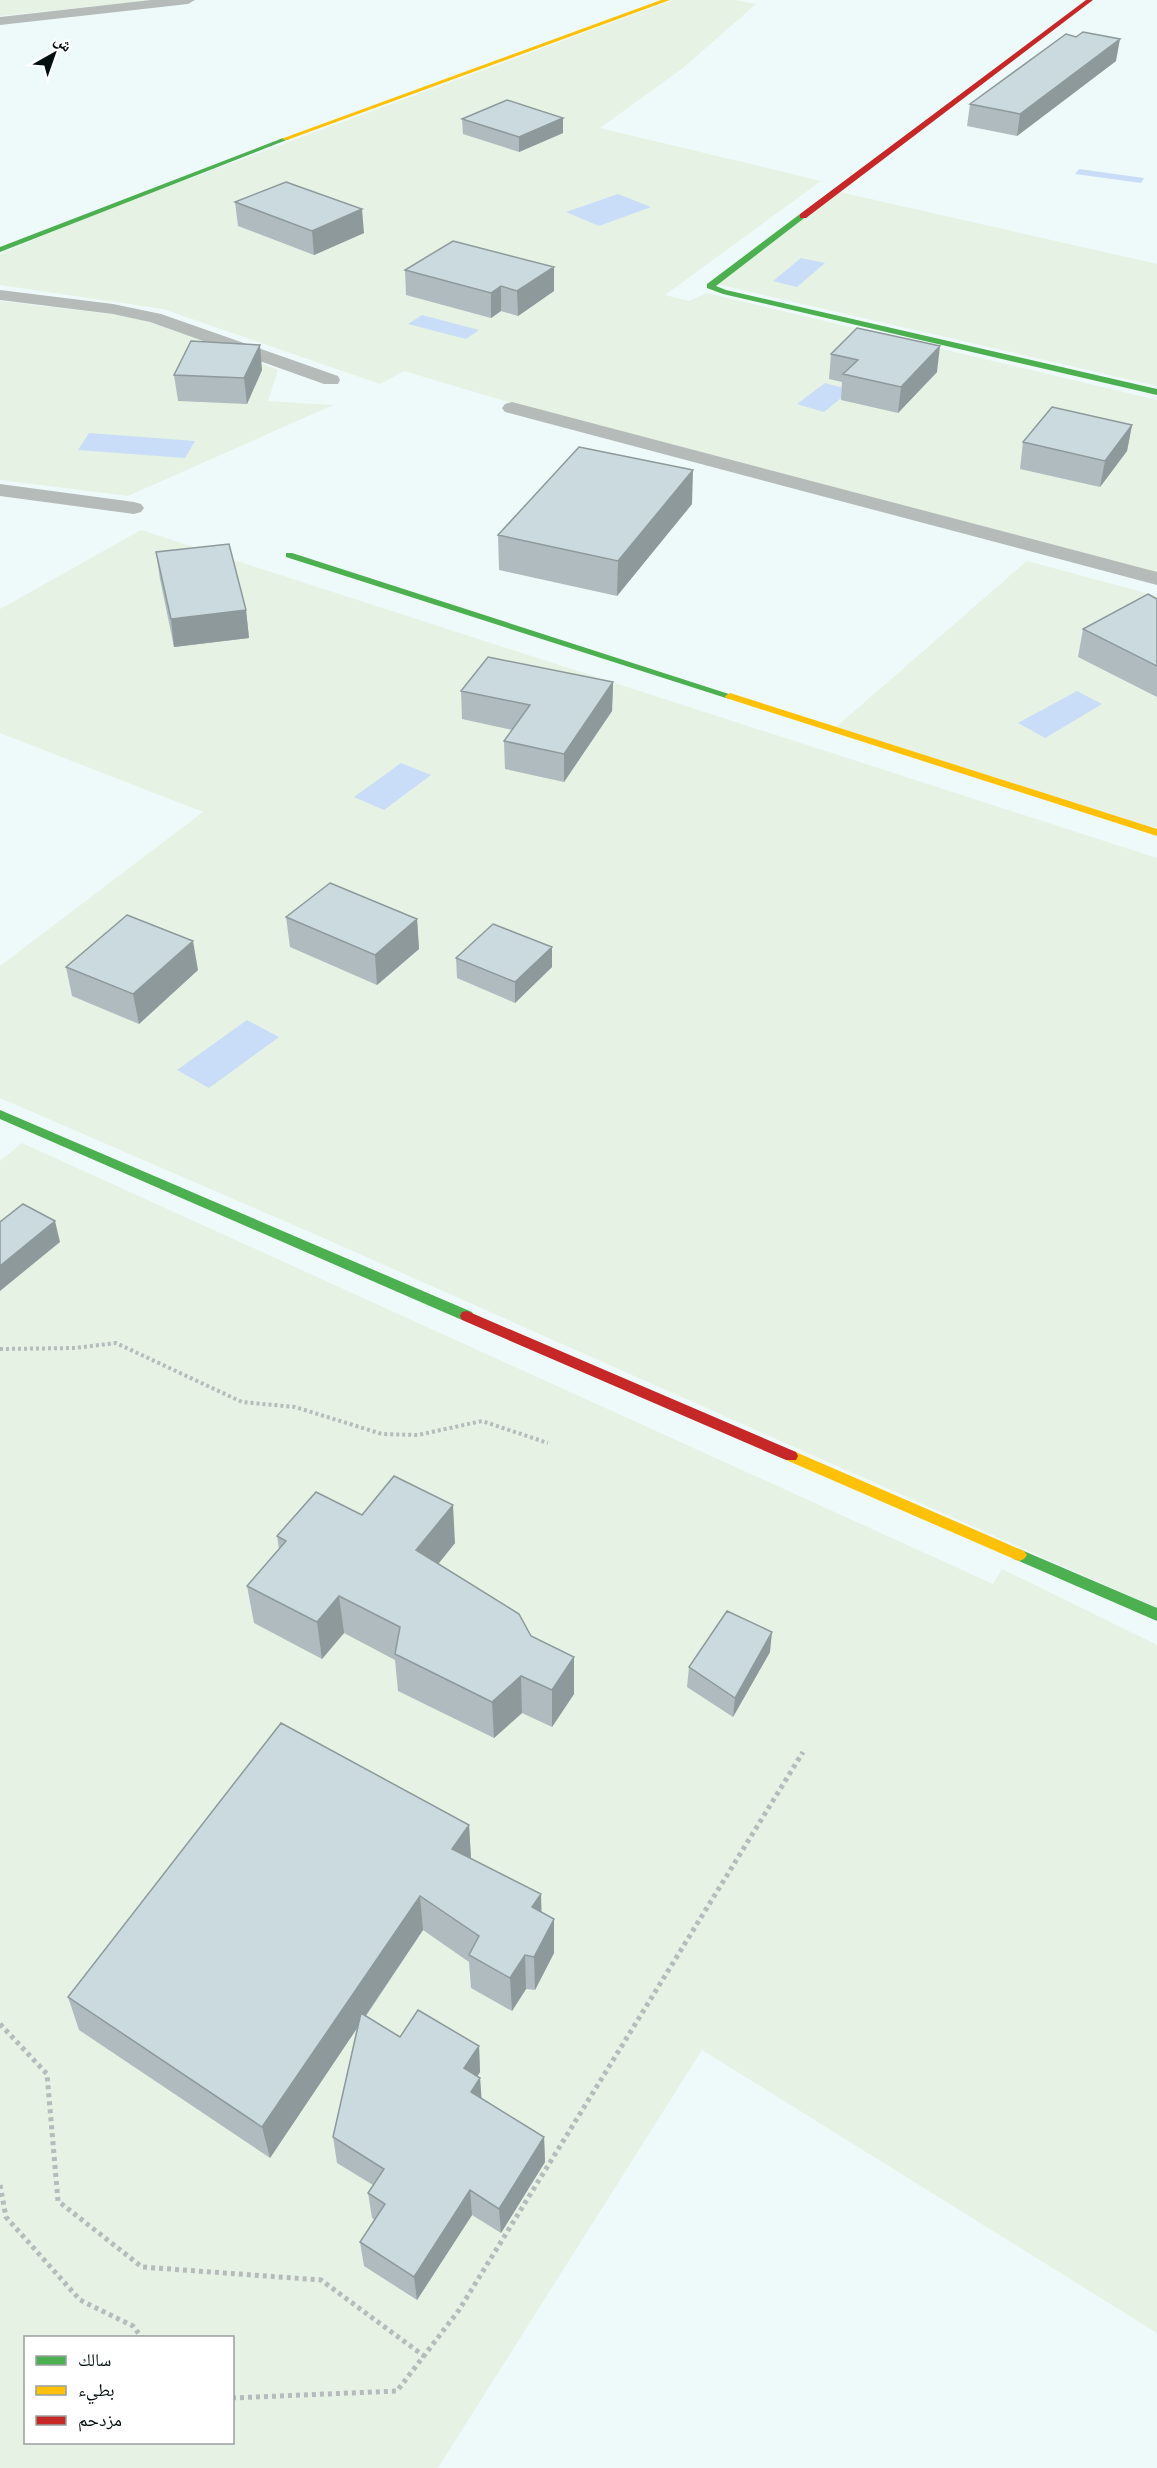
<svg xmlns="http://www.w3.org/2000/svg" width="1157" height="2468" font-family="'Public Sans','Noto Naskh Arabic',sans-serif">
	<rect width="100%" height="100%" fill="#eefaf9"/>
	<path fill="#e5f2e4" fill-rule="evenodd" d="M0,0H157L0,16Z
		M673,0H735L756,4L683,68L600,128L821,181L665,295L689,301L707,293L1157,400V577L552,415L404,371L380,384L163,309L0,285V254L110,208Z
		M840,192L1157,264V386L716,284Z
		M0,301L130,316L209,342L278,370L268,401L333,405L128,496L0,480Z
		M141,530L1157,858V1608L319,1236L0,1098V966L203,812L0,733V609Z
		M1027,561L1157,596V829L836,727Z
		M22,1143L993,1584L1002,1569L1157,1645V2333L702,2050L438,2468H0V1161ZM26,2338H232V2442H26Z"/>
	<path fill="#c9ddf8" d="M1079,169L1144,178L1141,183L1075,174Z
		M618,194L651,207L599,226L566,212Z
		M801,258L825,263L797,287L773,281Z
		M422,315L479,330L466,339L408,324Z
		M825,383L851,390L824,412L797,404Z
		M89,433L195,441L185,458L78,450Z
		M1077,691L1102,704L1045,738L1018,723Z
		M401,763L431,775L384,810L354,797Z
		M247,1020L279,1037L209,1088L177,1070Z"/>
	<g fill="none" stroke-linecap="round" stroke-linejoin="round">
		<path stroke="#b5bcbb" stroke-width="4" stroke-dasharray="3 3" stroke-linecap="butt" d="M0,1349L75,1348L116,1343L242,1402L295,1407L382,1434L418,1435L482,1421L548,1443"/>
		<path stroke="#b5bcbb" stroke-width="5" stroke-dasharray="4 4" stroke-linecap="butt" d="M0,2024L47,2074L58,2201L142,2267L321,2280L424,2356
			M0,2185L6,2217L80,2300L133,2326L142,2338
			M232,2398L397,2391L459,2310L803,1752"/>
		<path fill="#b5bbb9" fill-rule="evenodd" d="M151,0H195L188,4L0,25V17Z
			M0,290L113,304L161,314L338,376L340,380L338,384H324L150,322L113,314L0,300Z
			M512,402L1157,572V585L505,412L502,408L505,404Z
			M0,484L134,502L141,504L144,508L141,512L134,514L0,496Z"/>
		<path fill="#4caf50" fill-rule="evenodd" d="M283,138L289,139L0,252V247Z
			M800,214L807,216L716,286L726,290L1157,389V395L723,294L707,288V284Z
			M286,553H292L735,696L730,699L726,698L286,557Z
			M0,1110L472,1312L474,1316L472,1320H462L0,1119Z
			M1019,1549L1157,1608V1621L1014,1559L1011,1555L1014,1551Z"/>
		<path fill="#ffc107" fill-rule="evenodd" d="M661,0H670L287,140L281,139Z
			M730,693L1157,829V836L726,698L725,696Z
			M791,1450L1024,1551L1027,1555L1024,1559L1019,1561L1014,1559L786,1460L784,1456L786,1452Z"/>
		<path fill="#c62828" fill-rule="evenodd" d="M1086,0H1093L806,218H800V214Z
			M467,1311L796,1452L798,1456L796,1460H786L462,1320L460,1316L462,1312Z"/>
	</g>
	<path fill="#afbbbf" d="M1116,61L1017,136L967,126L970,104Z
		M462,119L563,133L519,152L463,134Z
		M235,202L364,233L314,255L238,226Z
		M405,270L554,291L518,316L501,311L491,318L406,295Z
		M831,354L937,372L898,413L841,400L842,382L829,379Z
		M262,370L247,404L178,401L174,375Z
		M1132,425L1127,451L1100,487L1020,469L1023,442Z
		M692,504L617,596L499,570L498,535Z
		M156,552L246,610L249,638L174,647L160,579Z
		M1157,599V697L1078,657L1083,629Z
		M613,682L612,711L564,782L505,769L504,741L512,730L462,719L461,691Z
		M286,917L417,919L419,949L377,985L290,947Z
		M552,947V967L515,1003L457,978L456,958Z
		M66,967L198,970L139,1024L72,996Z
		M362,1515L455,1543L438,1564L531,1636L574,1657V1694L552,1727L522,1713L494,1738L398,1691L395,1660L344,1633L322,1659L254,1623L247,1586L279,1549L277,1536Z
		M770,1652L733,1717L687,1687L689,1667Z
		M469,1825L471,1859L541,1894V1912L554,1953L535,1990L526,1989L512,2011L471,1988L469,1962L423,1930L366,2016L400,2037L479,2046L480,2072L477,2077L480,2078L481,2099L544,2137L545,2162L501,2233L472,2215L417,2300L364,2266L360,2242L375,2220L372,2218L368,2193L373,2185L337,2163L333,2137L357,2028L270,2158L79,2030L68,1997Z"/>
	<path fill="#8e999b" d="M1120,39L1116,61L1017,136L1020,114Z
		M563,118V133L519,152V137Z
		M362,209L364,233L314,255L312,231Z
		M554,267V291L518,316L517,291Z
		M501,286V311L491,318V293Z
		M260,345L262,370L247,404L244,378Z
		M940,346L937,372L898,413L901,387Z
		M1132,425L1127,451L1100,487L1105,461Z
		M693,470L692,504L617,596L618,561Z
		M246,610L249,638L174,647L171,619Z
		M613,682L612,711L564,782V754Z
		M417,919L419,949L377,985L375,955Z
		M193,941L198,970L139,1024L133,994Z
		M552,947V967L515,1003V982Z
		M55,1221L60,1242L0,1291V1266Z
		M453,1505L455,1543L419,1588L416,1550Z
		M339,1596L344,1633L322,1659L317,1622Z
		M772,1632L770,1652L733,1717L735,1698Z
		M574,1657V1694L552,1727V1690Z
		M521,1676L522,1713L494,1738L492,1702Z
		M469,1825L471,1859L452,1849Z
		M541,1894L542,1927L532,1907Z
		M420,1896L423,1930L270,2158L262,2127Z
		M554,1919V1953L535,1990L534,1957Z
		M525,1955L526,1989L512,2011L510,1978Z
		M479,2046L480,2072L466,2094L464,2068Z
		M480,2078L482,2104L471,2092Z
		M544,2137L545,2162L501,2233L499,2209Z
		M470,2190L472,2215L417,2300L414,2277Z"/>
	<path fill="#cbdade" stroke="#8e999b" stroke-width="1.5" d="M1083,32L1120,39L1020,114L970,104L1066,34L1076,37Z
		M507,100L563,118L519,137L462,119Z
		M286,182L362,209L312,231L235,202Z
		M453,241L554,267L517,291L501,286L491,293L405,270Z
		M857,328L940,346L901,387L843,374L858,360L831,354Z
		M191,341L260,345L244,378L174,375Z
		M1052,407L1132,425L1105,461L1023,442Z
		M579,447L693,470L618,561L498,535Z
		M229,544L246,610L171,619L156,552Z
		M1148,594L1157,599V666L1083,629Z
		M488,657L613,682L564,754L504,741L530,705L461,691Z
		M330,883L417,919L375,955L286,917Z
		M127,915L193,941L133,994L66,967Z
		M493,924L552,947L515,982L456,958Z
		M23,1204L55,1221L0,1266V1222Z
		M394,1476L453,1505L416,1550L519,1614L531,1636L574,1657L552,1690L521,1676L492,1702L395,1654L400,1627L339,1596L317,1622L247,1586L286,1541L277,1536L316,1492L362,1515Z
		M727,1611L772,1632L735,1698L689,1667Z
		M281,1723L469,1825L452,1849L541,1894L532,1907L554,1919L534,1957L525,1955L510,1978L469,1955L479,1936L420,1896L262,2127L68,1997Z
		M418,2010L479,2046L464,2068L480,2078L471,2092L544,2137L499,2209L470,2190L414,2277L360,2242L385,2204L368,2193L384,2169L333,2137L361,2013L400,2037Z"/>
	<rect x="24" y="2336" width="210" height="108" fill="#ffffff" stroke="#9a9f9f" stroke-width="1.5"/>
	<rect x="36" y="2356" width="30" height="9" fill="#4caf50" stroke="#9a9f9f" stroke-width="1.5"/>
	<text x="78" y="2366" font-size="18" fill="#030e0e">سالك</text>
	<rect x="36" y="2386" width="30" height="9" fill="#ffc107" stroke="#9a9f9f" stroke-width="1.5"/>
	<text x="78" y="2396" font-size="18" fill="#030e0e">بطيء</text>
	<rect x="36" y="2416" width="30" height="9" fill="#c62828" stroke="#9a9f9f" stroke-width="1.5"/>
	<text x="78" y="2426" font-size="18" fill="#030e0e">مزدحم</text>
	<g transform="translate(54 54) rotate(40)" stroke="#ffffff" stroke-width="4.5" paint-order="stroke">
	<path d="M0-4.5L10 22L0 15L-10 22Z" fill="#030e0e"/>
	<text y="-9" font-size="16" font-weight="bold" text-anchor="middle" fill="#030e0e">ش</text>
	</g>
</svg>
